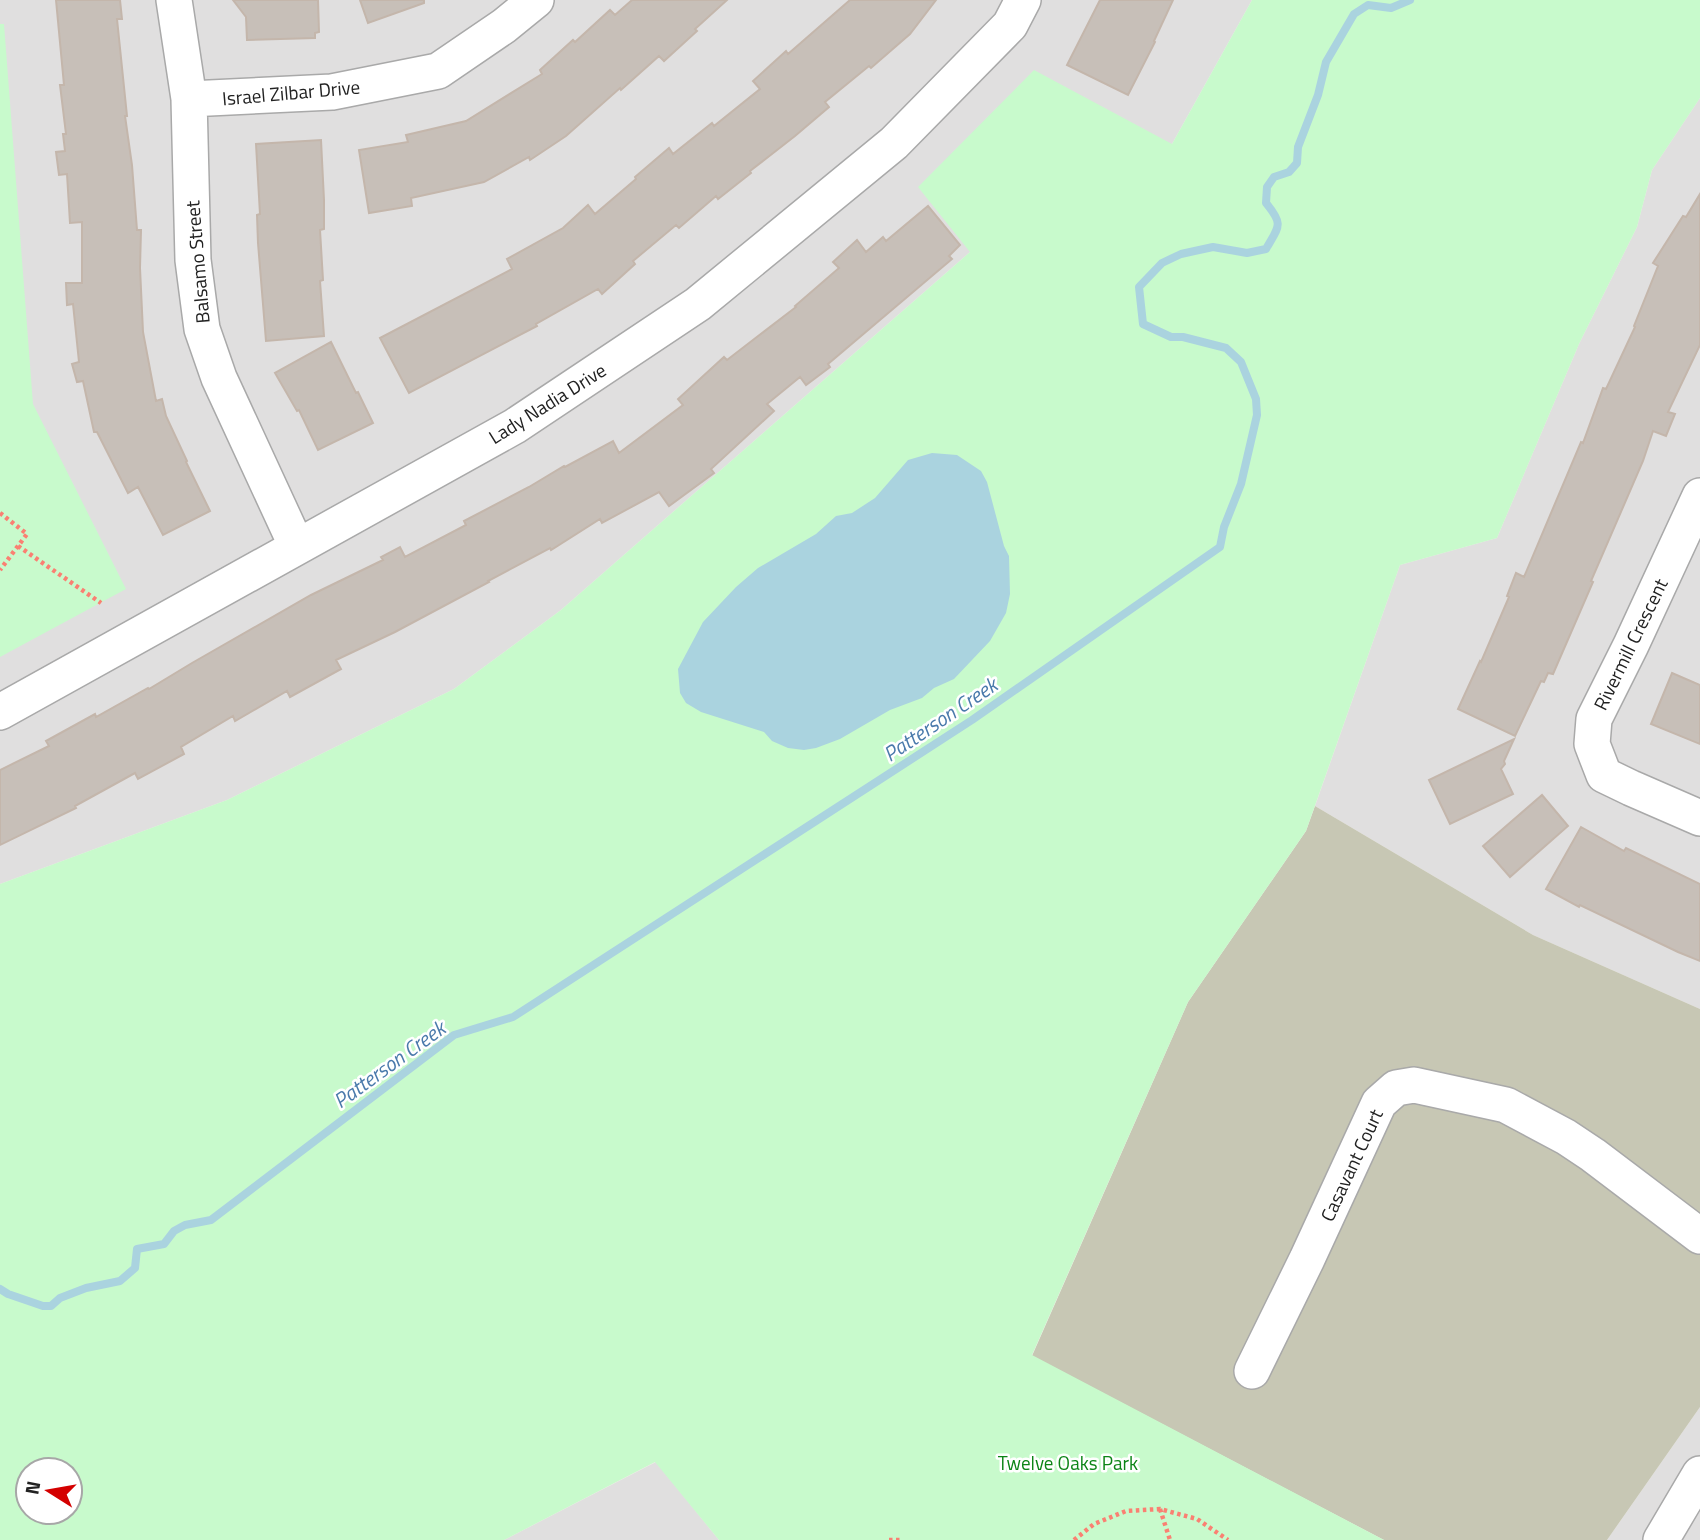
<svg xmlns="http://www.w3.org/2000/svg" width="1700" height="1540" font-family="'Titillium Web',sans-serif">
	<rect width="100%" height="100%" fill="#f2efe9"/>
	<path fill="#e0dfdf" d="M0,0H1252L1172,144L970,252L561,610L454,689L227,800L0,884Z
		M1700,98V1009L1533,935L1315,806L1400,565L1497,538L1579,344L1637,227L1652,170Z
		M1700,1407V1540H1607Z
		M656,1462L719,1540H504Z"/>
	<path fill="#c7c7b4" d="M1315,806L1533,935L1700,1009V1407L1607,1540H1384L1032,1356L1188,1002L1306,831Z"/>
	<path fill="#c8facc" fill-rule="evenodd" d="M1252,0H1700V98L1652,170L1637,227L1579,344L1497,538L1400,565L1306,831L1188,1002L1032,1355L1384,1540H719L655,1462L504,1540H0V884L227,800L454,689L561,610L970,252L918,187L1034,70L1172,144ZM28,1470H70V1512H28Z
		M0,24H4L33,404L126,589L0,657Z"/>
	<path fill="#aad3df" d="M932,453L957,455L981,471L987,482L1004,546L1009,556L1010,594L1006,613L990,641L954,679L934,688L922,698L890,710L840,739L816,748L804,750L788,748L772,741L764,732L701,712L686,703L680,693L678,669L703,622L736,587L758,568L816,534L836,516L852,513L875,498L908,460Z"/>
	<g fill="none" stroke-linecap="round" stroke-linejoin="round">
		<path stroke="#aad3df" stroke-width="8" d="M0,1289L8,1294L43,1306H51L60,1298L86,1288L120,1281L135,1268L137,1249L164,1244L174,1231L185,1225L211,1220L454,1035L513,1017L972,720L1220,547L1224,527L1241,484L1257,415L1256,399L1241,362L1226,348L1183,337H1171L1143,324L1139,287L1162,263L1181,254L1213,247L1247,253L1266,249C1279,226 1284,225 1266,203L1267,187L1274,177L1289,172L1297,163L1298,147L1318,95L1326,62L1354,14L1368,5L1391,8L1410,0"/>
	</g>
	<path fill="#c7bfb8" stroke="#c4b6ab" stroke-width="2" d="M56,0H120L122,19H117L127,116H125L132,165L137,230H141L140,268L143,332L156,401L162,399L166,416L187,461L186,462L210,511L163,535L138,487L128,493L97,432H94L83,381L77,382L72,364L79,362L73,304L67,305L66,283H82V222L70,223L67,174L59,175L56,152L65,151L63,134H66L60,85H64Z
		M233,0H318L319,32L315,33V38L247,40L246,17Z
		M360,0H424V3L368,23Z
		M632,0H727L695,29L697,31L664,61L659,56L621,90L620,88L566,136L530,160L529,157L484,182L411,198L412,206L369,213L359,150L408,142L406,135L466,121L542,74L540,70L573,40L575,42L610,10L615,15Z
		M850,0H936L910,34L871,68L869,66L825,102L829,107L795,136L750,171L751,173L718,199L716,196L679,228L676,225L633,261L635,264L602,294L598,289L536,324L537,326L409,393L380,338L512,269L507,259L563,228L588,205L595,214L636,179L635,177L669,148L673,154L712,123L714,126L760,89L753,81L786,51L788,54Z
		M1100,0H1173L1154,41L1155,42L1128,95L1067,65Z
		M321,140L324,200V229L320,230L323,280L320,281L324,336L266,341L258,243L257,215L260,214L256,144Z
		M1700,194V345L1668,412L1675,414L1666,436L1653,431L1643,461L1591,581L1593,582L1553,674L1548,673L1544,682L1541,681L1515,736L1458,709L1480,661L1481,662L1509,597L1507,596L1516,573L1524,577L1581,442L1583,443L1603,388L1606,389L1635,327L1634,326L1658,266L1653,263L1683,216L1686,217Z
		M928,206L960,245L949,256L952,259L828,364L830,367L806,385L800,377L767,404L774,411L711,469L714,473L669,506L659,492L602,523L600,519L551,550L550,548L488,581L489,582L395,632L336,660L341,669L290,697L287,691L235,721L233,716L181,747L184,754L138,779L135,773L75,806L76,808L0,845V770L49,746L46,741L95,714L96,717L148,688L149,689L192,663L311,595L383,560L381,557L400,547L405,557L466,525L464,521L529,487L564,466L565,467L613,441L619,453L683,405L678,399L724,357L727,360L796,307L795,306L839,268L833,262L857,240L866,252L883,237L886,241Z
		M331,342L356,393L358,392L373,423L318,450L299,410L297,411L275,373Z
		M1672,673L1700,685V744L1651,724Z
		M1514,739L1504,761L1505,764L1501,769L1513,794L1450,824L1429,780Z
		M1542,795L1568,826L1510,877L1483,846Z
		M1581,827L1624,851L1626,848L1700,884V961L1678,952L1580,905L1579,907L1546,889Z"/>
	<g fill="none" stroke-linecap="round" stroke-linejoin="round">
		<g stroke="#a9a9a9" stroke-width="38">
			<path id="minor" d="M174,0L189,99L193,260L202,329L219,378L297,547
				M189,99L332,92L438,71L504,26L536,0
				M1700,496L1631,645L1594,719L1592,744L1604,775L1631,788L1700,818
				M0,712L515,426L698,304L894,143L1010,25L1023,0
				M1252,1371L1307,1259L1379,1103L1396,1088L1414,1085L1506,1105L1566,1137L1593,1155L1700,1236
				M1661,1540L1700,1474"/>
		</g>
		<path stroke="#fa8072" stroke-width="4.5" stroke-dasharray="3.5 3.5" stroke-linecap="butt" d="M0,513L27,534L0,570
			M18,546L101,603
			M1160,1509L1170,1540
			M889,1540H901
			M1074,1540L1094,1524L1126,1511L1160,1509L1197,1519L1228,1540"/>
		<use href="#minor" stroke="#fff" stroke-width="35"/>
	</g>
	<g text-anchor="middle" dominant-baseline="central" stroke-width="5" stroke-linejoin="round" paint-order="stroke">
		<g font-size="19" fill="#222" stroke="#fff">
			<text transform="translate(291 92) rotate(-5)">Israel Zilbar Drive</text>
			<text transform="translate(197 262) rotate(-95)">Balsamo Street</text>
			<text transform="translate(547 403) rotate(-32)">Lady Nadia Drive</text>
			<text transform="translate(1630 644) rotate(-64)">Rivermill Crescent</text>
			<text transform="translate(1351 1165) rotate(-65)">Casavant Court</text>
		</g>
		<g font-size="19" fill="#0c8416" stroke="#fff">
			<text x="1068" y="1462">Twelve Oaks Park</text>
		</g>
		<g font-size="21" font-style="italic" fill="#4a7aab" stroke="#fff">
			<text transform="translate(940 719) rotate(-34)">Patterson Creek</text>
			<text transform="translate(389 1064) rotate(-36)">Patterson Creek</text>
		</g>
	</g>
	<g transform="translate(49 1491) rotate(281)"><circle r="33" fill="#ffffff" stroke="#a7a7a7" stroke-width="2"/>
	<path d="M0-5L12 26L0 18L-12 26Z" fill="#d40000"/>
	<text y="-10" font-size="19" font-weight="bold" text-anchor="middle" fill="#222222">N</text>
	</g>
</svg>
